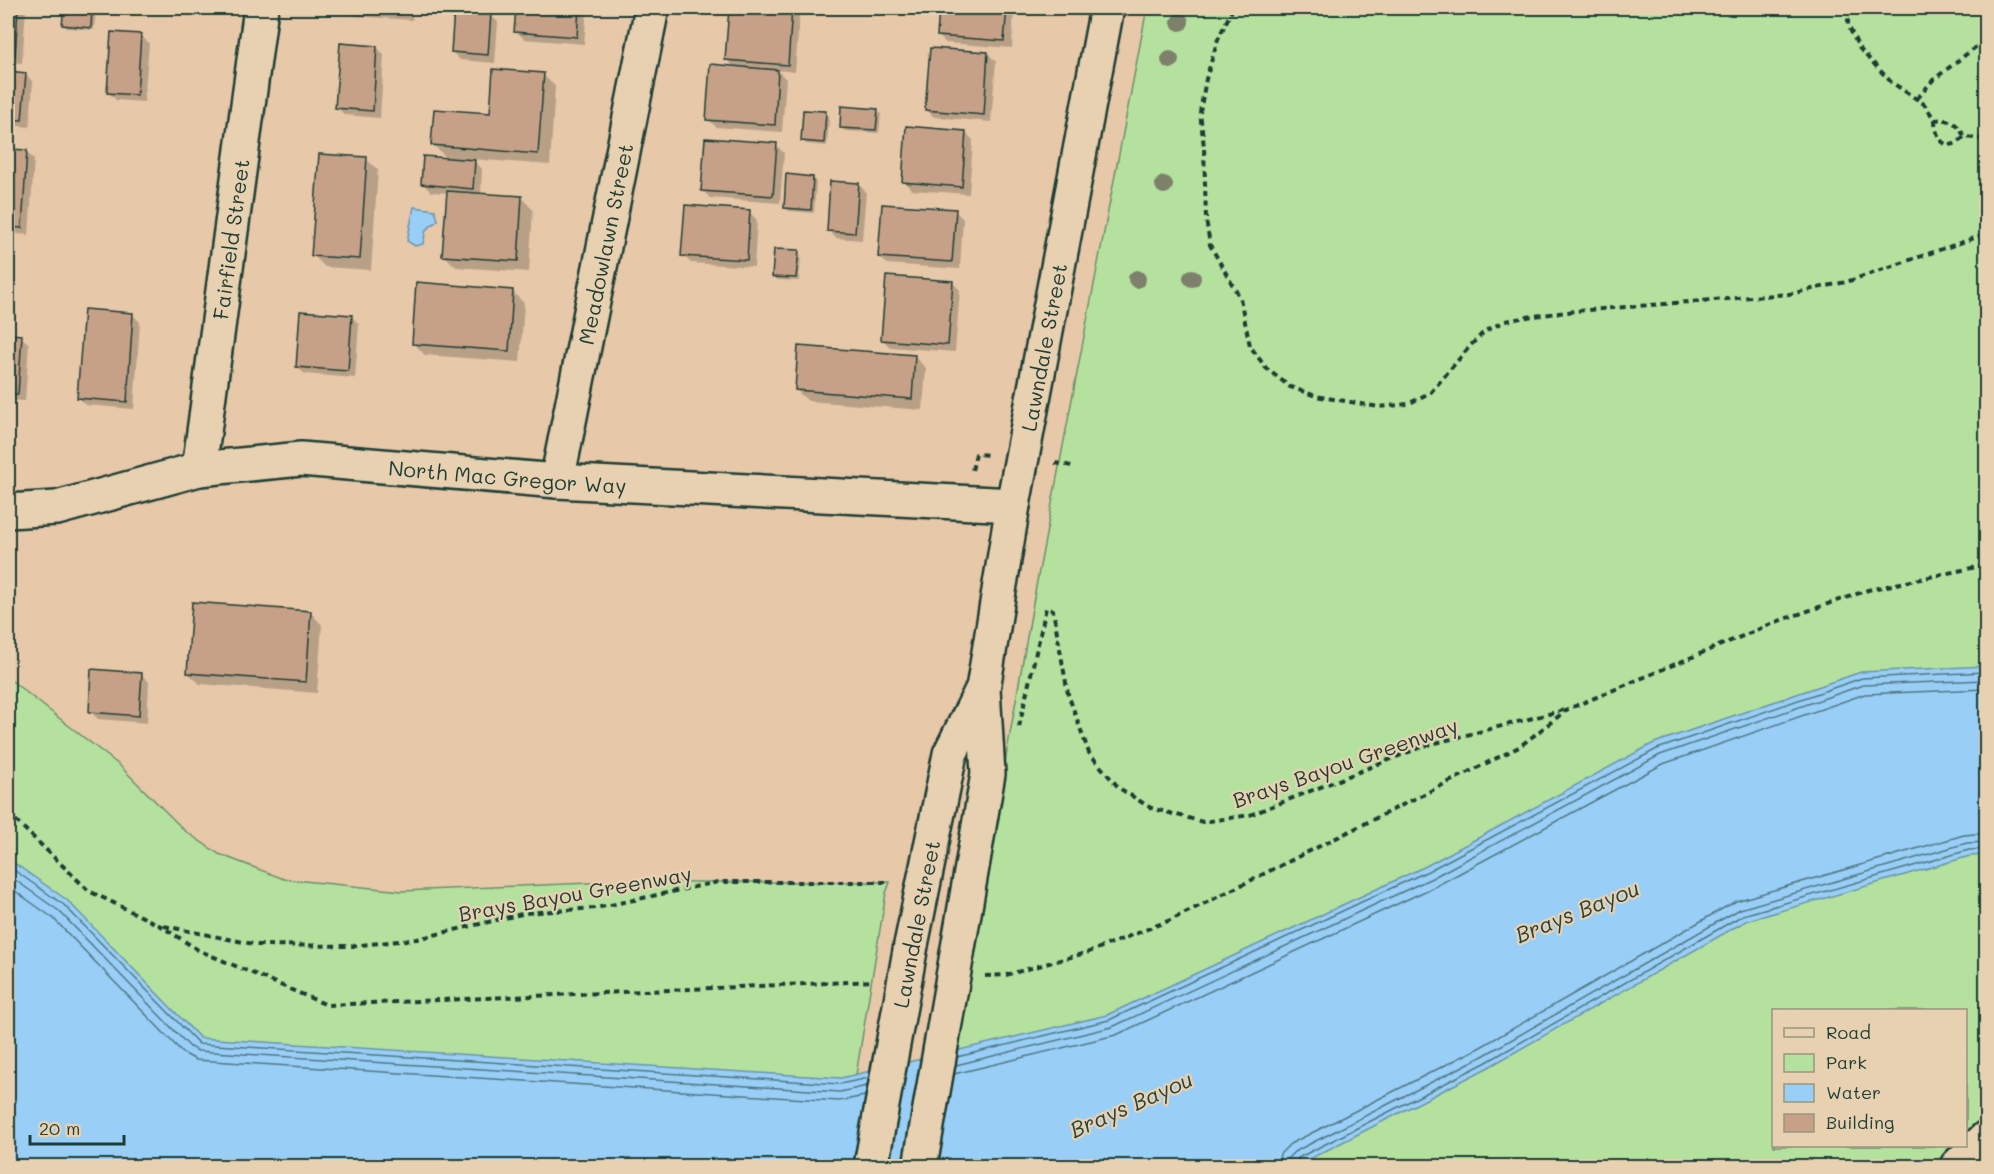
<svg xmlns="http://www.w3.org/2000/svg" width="1994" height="1174" font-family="Mali,sans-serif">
	<rect width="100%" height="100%" fill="#e7c8a9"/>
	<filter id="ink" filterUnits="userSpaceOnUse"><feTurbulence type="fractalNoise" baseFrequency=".0167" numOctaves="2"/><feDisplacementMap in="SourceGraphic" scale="12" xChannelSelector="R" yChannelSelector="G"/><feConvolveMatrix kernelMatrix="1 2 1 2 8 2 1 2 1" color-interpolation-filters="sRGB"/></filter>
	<g filter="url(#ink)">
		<path fill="#b5e19f" stroke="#6a8f6a" stroke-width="1.5" fill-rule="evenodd" d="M1147,8H1986V1166H934L1035,592ZM1774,1010H1966V1146H1774Z
			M8,678L119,765L185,831L219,854L284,879L402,891L613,882H890L886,893L841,1166H8Z"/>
		<path fill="#99cef7" stroke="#6894a9" stroke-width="1.5" d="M414,207L435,210L438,220L426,230L423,244L415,246L407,241Z
			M1986,666V855L1970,856L1746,921L1487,1068L1296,1166H8V859L67,900L200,1038L841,1078L1107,1015L1426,866L1654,743L1861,672Z"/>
		<path fill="#0003" d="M8,8L26,9L22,63L8,62Z
			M65,8H96L94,30L67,28L64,25Z
			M347,8H413L412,20L354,16Z
			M518,8H587L584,44L524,39L516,31Z
			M730,8H800L795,72L777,70L786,79L782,132L716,127L708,119L735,68L726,59Z
			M940,8H1014L1012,48L946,43L938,36Z
			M490,15L498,22L495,63L460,60L452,52Z
			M141,36L149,43L144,102L116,100L108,92Z
			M377,47L384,55L380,118L345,115L337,108Z
			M988,54L996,61L991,122L934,117L927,110Z
			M8,73L25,74L33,82L30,127L8,125Z
			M543,75L555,86L550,165L472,159L482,169L481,195L522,198L533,210L529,272L456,267L444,255L449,193L431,192L423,184L448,159L433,145L492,114Z
			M877,111L881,114L879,133L845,131L841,127Z
			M826,113L829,116L827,146L806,144L803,141Z
			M965,132L973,140L969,194L912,190L904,182Z
			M776,145L784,153L780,203L710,198L702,190Z
			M8,150L26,152L34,159L29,235L8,233Z
			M366,159L378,170L371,270L325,267L313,255Z
			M813,178L816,182L814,213L789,211L785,208Z
			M858,184L866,192L862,240L836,238L828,230Z
			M955,211L963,219L960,269L887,264L879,256Z
			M749,212L757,220L754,267L691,263L683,255Z
			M798,252L801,255L799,281L777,280L774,276Z
			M952,282L960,290L955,352L890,347L883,340Z
			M512,291L524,303L520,362L425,355L413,343Z
			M132,314L140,322L134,409L86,405L79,398Z
			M351,316L359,324L355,378L305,374L297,367Z
			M8,335L21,337L29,344L25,401L8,400Z
			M914,356L926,368L923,410L808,401L796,390Z
			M311,613L322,625L317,693L200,684L188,673Z
			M141,674L149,682L147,723L98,719L90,711Z"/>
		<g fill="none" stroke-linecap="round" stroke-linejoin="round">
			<path stroke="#507782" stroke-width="1.5" d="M8,866L64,905L199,1044L840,1084L869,1078
				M8,875L59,911L190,1047L198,1051L840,1092L867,1086
				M8,886L53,918L183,1053L196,1060L839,1101L865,1096
				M957,1057L1109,1020L1428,871L1657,749L1862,678L1986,672
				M956,1065L1112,1027L1432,878L1660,755L1863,685L1986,680
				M954,1074L1116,1035L1436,886L1663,764L1865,694L1986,689
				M1278,1166L1280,1154L1290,1144L1477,1049L1736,901L1964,835L1986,833
				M1287,1166L1288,1158L1294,1152L1481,1057L1740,909L1967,843L1986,842
				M1295,1166L1298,1158L1485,1063L1743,915L1969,850L1986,849"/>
		</g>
		<path fill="#c6a187" stroke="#1f3d34" stroke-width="1.5" d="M8,8H18L15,56H8Z
			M64,8H92L91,28L62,25Z
			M345,8H405L404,13L345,9Z
			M516,8H579L577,37L514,32Z
			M729,8H792L788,65L725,60Z
			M939,8H1007L1004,41L937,36Z
			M454,10L491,13L488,55L451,52Z
			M111,32L141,34L137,95L107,93Z
			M340,43L377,46L373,111L335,108Z
			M930,48L988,52L984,115L925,110Z
			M710,64L778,70L775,125L706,120Z
			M493,69L544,73L538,154L431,145L434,109L490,113Z
			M8,71L26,73L22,120L8,119Z
			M841,106L878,109L876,130L840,128Z
			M803,110L826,111L824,143L801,141Z
			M906,126L966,131L962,187L902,182Z
			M705,138L777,143L773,196L701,191Z
			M8,149L27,150L22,228L8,227Z
			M319,154L367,157L360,259L311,256Z
			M423,156L475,160L473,189L421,184Z
			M786,174L813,177L811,210L784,208Z
			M830,181L859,183L855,233L827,231Z
			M447,191L522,196L518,261L442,256Z
			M882,204L956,209L952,262L878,257Z
			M685,205L750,210L747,260L681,256Z
			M774,249L799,250L796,278L772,277Z
			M886,276L953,281L948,345L881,340Z
			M416,282L513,290L509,351L412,344Z
			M84,309L133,313L127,402L77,398Z
			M300,311L352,315L348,371L296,367Z
			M8,334L22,335L18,394H8Z
			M798,346L915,355L912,399L795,390Z
			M192,602L311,611L306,682L187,673Z
			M91,669L142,673L139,716L89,712Z"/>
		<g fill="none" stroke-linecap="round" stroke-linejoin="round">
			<g stroke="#1f3d34" stroke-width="38">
				<g id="minor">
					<path id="s1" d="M199,469L261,8"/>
					<path id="s2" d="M557,481L652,8"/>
					<path id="s3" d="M8,511L57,508L199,469L301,459L557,481L1013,505"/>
					<path d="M1957,1166L1986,1138"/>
				</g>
			</g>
			<g stroke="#1f3d34" stroke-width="38">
				<g id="major">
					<path d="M911,945L950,754L982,690"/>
					<path id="s4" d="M957,954L988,774L983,689L1013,505L1107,8"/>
				</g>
			</g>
			<path stroke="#1f3d34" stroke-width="4" stroke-dasharray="6 4.5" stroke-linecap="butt" d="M1233,8L1218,39L1206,79L1200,112L1204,147L1206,219L1210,245L1240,298L1250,346L1266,368L1290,387L1316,396L1379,407L1408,404L1431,392L1471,345L1485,331L1505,321L1533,316L1576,311L1789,294L1846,282L1986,234
				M1848,8V25L1859,48L1891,82L1924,104L1935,120C1948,118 1959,123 1964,137L1986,139
				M1917,99L1933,80L1986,39
				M1935,120C1935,139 1947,155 1964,137
				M1055,463L1072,466
				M972,470L976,454L991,455
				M1019,727L1046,608L1053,610L1068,694L1089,753L1119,788L1151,808L1203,822L1250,815L1424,746L1564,710
				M8,813L89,891L161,926L198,950L327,1005L873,981
				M164,926L258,945L352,946L417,939L526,913L596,908L718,882H890
				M985,976L1006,975L1089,952L1173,919L1519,747L1568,709L1776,622L1868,590L1986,565"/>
			<use href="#minor" stroke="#e8d1b1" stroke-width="33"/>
			<use href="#major" stroke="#e8d1b1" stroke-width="33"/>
			<g stroke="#1f3d34" stroke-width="38" stroke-linecap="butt">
				<path id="major-bridge" d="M871,1166L911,945
					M920,1166L957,954"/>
			</g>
			<use href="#major-bridge" stroke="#e8d1b1" stroke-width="33"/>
		</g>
		<g fill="#7d806b">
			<circle cx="1180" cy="22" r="9"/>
			<circle cx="1170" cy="60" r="9"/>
			<circle cx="1164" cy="185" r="9"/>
			<circle cx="1192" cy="278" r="9"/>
			<circle cx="1137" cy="279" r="9"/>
		</g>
	</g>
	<g text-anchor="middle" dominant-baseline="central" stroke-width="4.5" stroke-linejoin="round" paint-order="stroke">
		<g font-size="21" fill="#1f3d34" stroke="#e8d1b1">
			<text stroke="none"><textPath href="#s1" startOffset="232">Fairfield Street</textPath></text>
			<text stroke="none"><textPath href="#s2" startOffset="242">Meadowlawn Street</textPath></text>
			<text stroke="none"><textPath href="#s4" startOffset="615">Lawndale Street</textPath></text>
			<text stroke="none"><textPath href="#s3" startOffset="506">North Mac Gregor Way</textPath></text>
			<text transform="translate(1345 762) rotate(-19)">Brays Bayou Greenway</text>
			<text transform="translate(575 893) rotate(-10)">Brays Bayou Greenway</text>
			<text transform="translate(916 924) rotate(-79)">Lawndale Street</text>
		</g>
		<g font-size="22" font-style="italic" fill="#25443e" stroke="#e8d1b1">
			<text transform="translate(1577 911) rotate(-22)">Brays Bayou</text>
			<text transform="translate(1131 1104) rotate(-24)">Brays Bayou</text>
		</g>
	</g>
	<rect width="1994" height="1174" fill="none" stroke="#e8d1b1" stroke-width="30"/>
	<rect x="15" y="15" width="1964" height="1144" fill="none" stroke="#1f3d34" stroke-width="2" filter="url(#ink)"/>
	<rect x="1772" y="1009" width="195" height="138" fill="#e8d1b1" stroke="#98967f" stroke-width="1.5"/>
	<rect x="1784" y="1028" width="30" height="9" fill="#e8d1b1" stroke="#98967f" stroke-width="1.5"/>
	<text x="1826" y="1039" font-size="18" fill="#1f3d34">Road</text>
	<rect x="1784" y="1054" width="30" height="18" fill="#b5e19f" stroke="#98967f" stroke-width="1.5"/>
	<text x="1826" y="1069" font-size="18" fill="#1f3d34">Park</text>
	<rect x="1784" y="1084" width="30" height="18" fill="#99cef7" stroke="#98967f" stroke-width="1.5"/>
	<text x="1826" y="1099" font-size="18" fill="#1f3d34">Water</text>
	<rect x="1784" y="1114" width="30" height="18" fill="#c6a187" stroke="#98967f" stroke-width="1.5"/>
	<text x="1826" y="1129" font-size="18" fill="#1f3d34">Building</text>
	<path d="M30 1135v9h94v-9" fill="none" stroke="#1f3d34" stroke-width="3"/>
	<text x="39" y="1135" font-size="18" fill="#1f3d34" stroke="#e8d1b1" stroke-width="4.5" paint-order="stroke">20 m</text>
</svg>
